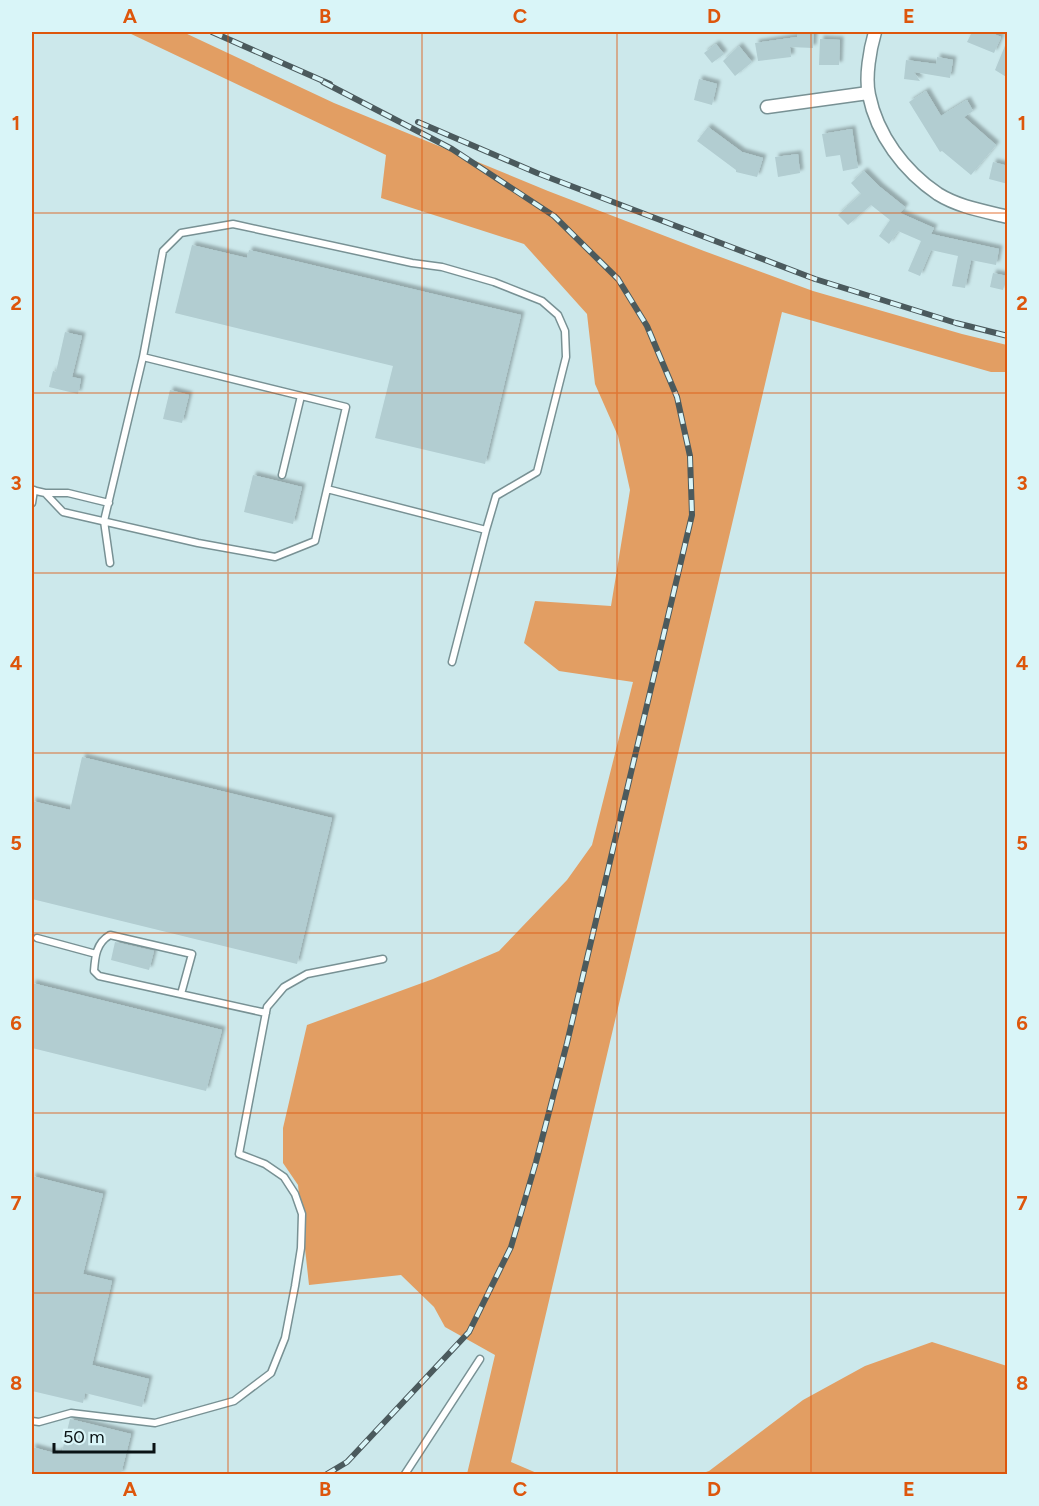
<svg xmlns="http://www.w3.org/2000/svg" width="1039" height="1506" font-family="Figtree,sans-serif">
	<defs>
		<filter id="shadow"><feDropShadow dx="3.5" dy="-3.5" stdDeviation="1.5" flood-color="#0004"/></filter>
	</defs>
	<rect width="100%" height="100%" fill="#cce8eb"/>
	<path fill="#e29e63" d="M127,32H183L334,103L548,191L704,251L813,291L962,334L1007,345V372H991L782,312L511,1462L539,1474H467L495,1355L445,1327L434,1307L401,1275L309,1285L298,1185L283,1163V1128L307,1025L433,979L499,951L567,880L592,845L633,682L559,671L524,643L535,601L611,606L630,490L618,436L595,384L587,314L524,244L381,198L386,155Z
		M932,1342L1007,1366V1474H700L709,1471L803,1400L865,1366Z"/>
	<path fill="#b2cdd1" filter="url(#shadow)" d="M797,32H814L813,48L790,47L791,57L758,61L755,43L797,37Z
		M972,32H989L1001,37L994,53L967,42Z
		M820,39L840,40L839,65H819Z
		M1007,41H1008V78L995,70Z
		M716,44L724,54L712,63L704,53Z
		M739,46L752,62L735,76L723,61Z
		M937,57L953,60L950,78L914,72L920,81L904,79L906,60L936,64Z
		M699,79L717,84L712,105L694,100Z
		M926,91L941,116L967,100L973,111L964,117L996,145L971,175L942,151L940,152L909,102Z
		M708,127L742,152L763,158L757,177L736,172V170L697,141Z
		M852,129L858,168L843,171L840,155L826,157L822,134Z
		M798,154L800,173L778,177L775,157Z
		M993,162L1008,166V184L989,179Z
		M864,171L880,187L905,207L900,213L934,228L931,234L999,249L996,265L971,260L965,288L952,286L958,256L931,250L920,276L908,271L921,241L898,231L889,244L879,236L890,220L871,205L848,225L838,215L861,194L851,183Z
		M192,245L247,258L249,250L521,315L485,464L375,438L393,366L175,313Z
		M993,273L1007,276L1003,290L990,287Z
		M65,332L82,336L72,377L81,379L78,394L49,387L53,371L56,372Z
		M170,390L189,395L182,423L163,419Z
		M253,475L302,487L293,524L244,512Z
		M82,757L332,818L297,964L32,899V801L70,810Z
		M115,942L154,951L149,970L111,960Z
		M32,983L222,1030L206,1091L32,1048Z
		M32,1176L103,1194L83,1274L112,1281L92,1365L149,1379L142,1407L85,1393L83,1403L32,1391Z
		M70,1419L131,1434L121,1474H32V1447L58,1454V1451L62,1452Z"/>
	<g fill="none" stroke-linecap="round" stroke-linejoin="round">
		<g stroke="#789194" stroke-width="9">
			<path id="service" d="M143,357L163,251L181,233L233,224L412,263L442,267L494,282L542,301L558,315L565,331L566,357L537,472L496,496L486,530
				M282,475L301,396
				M327,489L486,530L452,662
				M32,490L45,493L63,512L198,543L275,557L315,541L346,407L143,357L104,521L110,563
				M45,493H68L109,503
				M32,503L34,490
				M37,938L96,954
				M181,994L192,954L110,935C96,943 95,957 94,971L99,976L266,1013
				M32,1421L39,1422L71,1413L155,1423L234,1401L271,1373L285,1338L295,1286L301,1248L302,1214L295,1194L284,1177L265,1164L239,1154L267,1007L284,987L307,974L383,959
				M405,1474L480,1359"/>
		</g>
		<g stroke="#789194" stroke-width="15">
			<path id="minor" d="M875,32C870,49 865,77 869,95C877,135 904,171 938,194C959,207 984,211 1008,217
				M767,107L868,93"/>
		</g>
		<use href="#service" stroke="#fff" stroke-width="6"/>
		<use href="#minor" stroke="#fff" stroke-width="12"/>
		<g stroke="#4b5a5d" stroke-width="6">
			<path id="rail" d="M212,32L330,84
				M323,82L452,149L554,216L618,279L647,326L677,397L690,456L692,515L567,1043L536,1162L511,1247L469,1332L347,1462L327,1474
				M418,122L537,173L815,279L956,323L1008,336"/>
		</g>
		<use href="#rail" stroke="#d9f5f8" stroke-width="4" stroke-dasharray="11" stroke-linecap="butt"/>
	</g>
	<path fill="none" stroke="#dd560c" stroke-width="1.5" stroke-opacity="0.55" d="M228,32V1474M422,32V1474M617,32V1474M811,32V1474M32,213H1008M32,393H1008M32,573H1008M32,753H1008M32,933H1008M32,1113H1008M32,1293H1008"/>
	<rect width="1039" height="1506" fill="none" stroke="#d9f5f8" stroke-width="66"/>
	<path d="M54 1443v9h100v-9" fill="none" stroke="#0a1315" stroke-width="3"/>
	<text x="63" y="1443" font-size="18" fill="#0a1315" stroke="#d9f5f8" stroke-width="4.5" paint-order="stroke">50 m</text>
	<rect x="33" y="33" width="973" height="1440" fill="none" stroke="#dd560c" stroke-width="2"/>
	<g font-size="20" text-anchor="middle" font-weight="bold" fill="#dd560c">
		<text x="130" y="23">A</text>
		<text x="325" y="23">B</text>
		<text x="520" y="23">C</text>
		<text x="714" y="23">D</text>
		<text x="909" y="23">E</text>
		<text x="16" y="130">1</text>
		<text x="1022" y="130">1</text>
		<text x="16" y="310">2</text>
		<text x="1022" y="310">2</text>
		<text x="16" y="490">3</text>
		<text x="1022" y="490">3</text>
		<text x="16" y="670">4</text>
		<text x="1022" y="670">4</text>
		<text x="16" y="850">5</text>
		<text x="1022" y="850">5</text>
		<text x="16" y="1030">6</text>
		<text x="1022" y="1030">6</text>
		<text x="16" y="1210">7</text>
		<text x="1022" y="1210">7</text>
		<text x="16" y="1390">8</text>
		<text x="1022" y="1390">8</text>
		<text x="130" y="1496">A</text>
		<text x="325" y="1496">B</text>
		<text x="520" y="1496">C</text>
		<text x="714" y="1496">D</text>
		<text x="909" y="1496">E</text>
	</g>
</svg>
